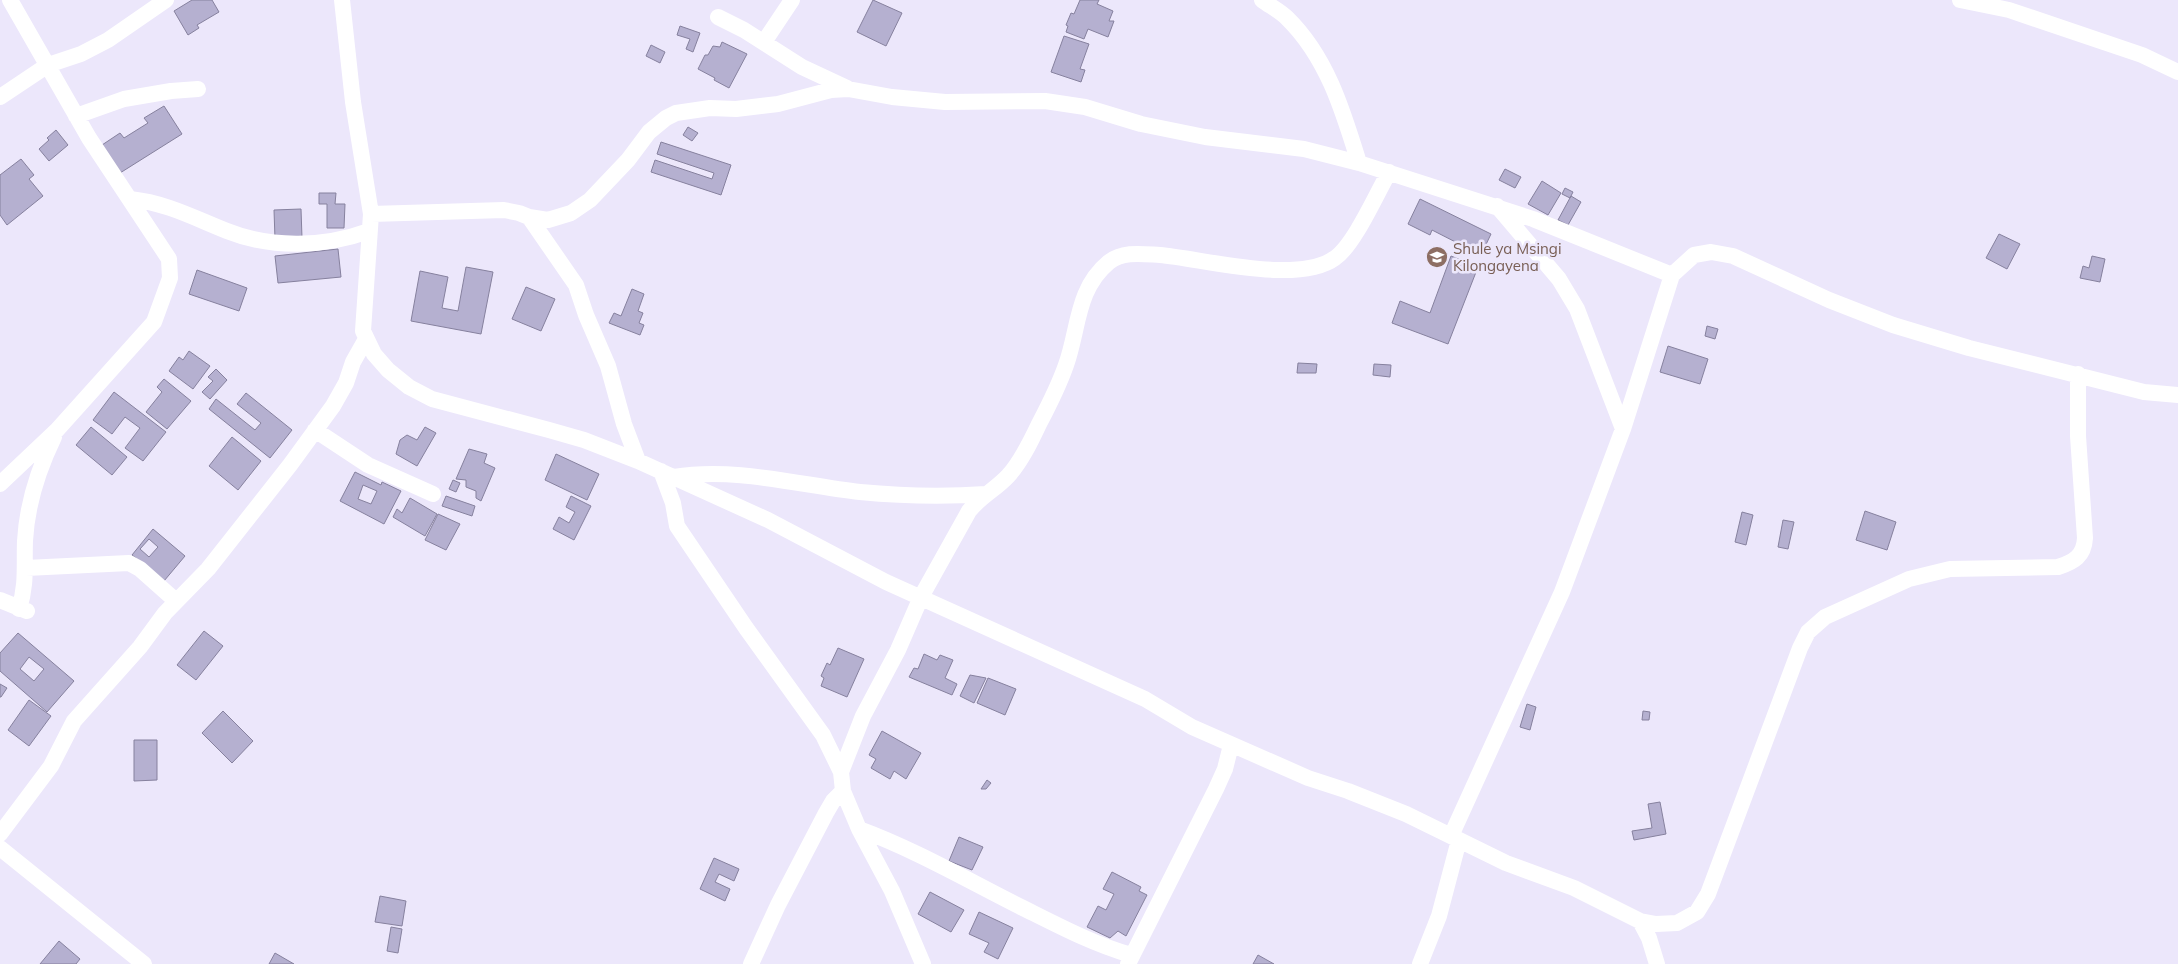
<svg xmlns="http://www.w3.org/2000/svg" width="2178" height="964" font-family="Mulish,sans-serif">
	<rect width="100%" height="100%" fill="#ece7fb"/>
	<path fill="#b5b0d0" stroke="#86819e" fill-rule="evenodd" d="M192,0H212L219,12L197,25L199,28L188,35L174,11Z
		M873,0L902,13L886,46L857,32Z
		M1080,0H1099L1097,4L1113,11L1109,21H1114L1108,37L1088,29L1084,39L1066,32L1068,26L1066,25L1071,13L1074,14Z
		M680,26L700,33L693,52L686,49L690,39L677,35Z
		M1064,36L1089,44L1080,69L1085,70L1081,82L1051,72Z
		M722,42L747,54L729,88L714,80L715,78L698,69L705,55H708L713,46L720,47Z
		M651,45L665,52L660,63L646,56Z
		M164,106L182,134L120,173L102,145L120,133L124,138L148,123L144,118Z
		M688,127L698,133L692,141L683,135Z
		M56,130L68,145L49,161L39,149L49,140L47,138Z
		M661,142L731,165L721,195L651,172L655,160L712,179L714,173L657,154Z
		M21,159L34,175L29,179L43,196L7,225L0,215V175Z
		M1505,169L1521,177L1515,188L1499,180Z
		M1542,181L1561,193L1548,215L1528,204Z
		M1565,188L1573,192L1570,198L1562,194Z
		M319,193H336L335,204H345L344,228H327V204H319Z
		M1571,196L1581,202L1568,225L1558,220Z
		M1420,199L1491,234L1481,255L1432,230L1430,235L1408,224Z
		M301,209L302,238L275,239L274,210Z
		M1999,234L2020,244L2007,269L1986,258Z
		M338,249L341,277L278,283L275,256Z
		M1451,256L1478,267L1448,344L1392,323L1400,301L1430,313Z
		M2092,256L2105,259L2100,282L2080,278L2083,266L2089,268Z
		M466,267L493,272L481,334L411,321L420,271L448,277L442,308L458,311Z
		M197,270L247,288L239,311L189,294Z
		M526,287L555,299L541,331L512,319Z
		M632,289L644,294L638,311L643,313L639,323L644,325L640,335L609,323L614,313L621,316Z
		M1707,326L1718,329L1715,339L1705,336Z
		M1668,346L1708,359L1700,384L1660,372Z
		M189,351L210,366L193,389L169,371L179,357L183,360Z
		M1298,363L1317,364L1316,373H1297Z
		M1374,364L1391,365L1390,377L1373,375Z
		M216,369L227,380L210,399L202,392L213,381L208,377Z
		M164,379L191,401L167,429L146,412L162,392L157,387Z
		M114,392L166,432L143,461L125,448L140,428L125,417L112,434L93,420Z
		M246,393L292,430L270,458L209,409L216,399L255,430L261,423L237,404Z
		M91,427L127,457L112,475L76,445Z
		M425,427L436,433L417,466L396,454L400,440L407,435L417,440Z
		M232,437L261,461L238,490L209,466Z
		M469,449L487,454L484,463L495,468L481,501L476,498V491L466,487V480L456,479Z
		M556,454L599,474L587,500L545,480Z
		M355,472L381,485L382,482L401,491L384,524L340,501ZM363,485L377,491L371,504L358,499Z
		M453,480L460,483L456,492L449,489Z
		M446,496L475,506L472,516L442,506Z
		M571,496L591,506L574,540L553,529L559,517L569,523L575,512L566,507Z
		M410,498L437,514L425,536L393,517L397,509L402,513Z
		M1865,511L1896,522L1887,550L1856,540Z
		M1742,512L1753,515L1746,545L1735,542Z
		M438,514L460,524L446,550L425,540Z
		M1783,520L1794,522L1788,549L1778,547Z
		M153,529L185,556L164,581L132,555ZM149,539L158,547L149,557L140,549Z
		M204,631L223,646L196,680L177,665Z
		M18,633L74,681L47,712L0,671V653ZM29,657L44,669L34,681L20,669Z
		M838,648L864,659L847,697L821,686L824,678L821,676L827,663L830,665Z
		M924,654L937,660L940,655L953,660L945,678L957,684L952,695L909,677L914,668L918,669Z
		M970,675L986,678L974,703L960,696Z
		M988,678L1016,689L1005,715L977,703Z
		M0,684L7,688L1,697H0Z
		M29,700L51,716L29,746L8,730Z
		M1527,704L1536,707L1530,730L1520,727Z
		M223,711L253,741L232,763L202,733Z
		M1643,711L1650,712L1649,720H1642Z
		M882,731L921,753L906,779L894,771L890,779L871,768L876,759L869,755Z
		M134,740H157V780L134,781Z
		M987,780L991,783L986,789H981Z
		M1660,802L1666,834L1634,840L1632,831L1652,828L1648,804Z
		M959,837L983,847L972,870L949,861Z
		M714,858L739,869L734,881L719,874L715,882L730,889L725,901L700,889Z
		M1112,872L1141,887L1139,891L1147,895L1126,936L1118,931L1110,938L1087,927L1098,906L1106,910L1114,894L1103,889Z
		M930,892L964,910L951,932L918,914Z
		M380,896L406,901L402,926L375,922Z
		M979,912L1013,928L998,959L984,952L989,943L969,934Z
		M391,927L402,929L398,953L387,951Z
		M59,941L80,959L76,964H40Z
		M275,953L294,964H269Z
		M1258,955L1274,964H1253Z"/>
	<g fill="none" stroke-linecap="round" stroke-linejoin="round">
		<path stroke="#fff" stroke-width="16" d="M342,0L353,102L371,214L363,331L374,354L388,370L409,387L432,399L549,430L584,440L638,461L768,520L886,582L1145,699L1192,727L1308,778L1348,791L1406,814L1506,863L1574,888L1640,921L1656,924L1677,923L1697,912L1708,894L1800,648L1808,632L1825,617L1909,579L1950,569L2058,567C2074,562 2084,556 2085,538L2078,436V374
			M1262,0C1270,6 1280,11 1287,18C1327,57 1343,111 1359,163
			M1960,0L2009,10L2142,55L2178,72
			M718,17L744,30L802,67L847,88
			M764,42L792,0
			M0,97L48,65L81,54L108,40L166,0
			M76,116L124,99L171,91L198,89
			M130,199C167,203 194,218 227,231C272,249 325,247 369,231
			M1497,206L1559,279L1577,309L1623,429
			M371,214L504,210L519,213L529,217L576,285L586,315L608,366L624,424L638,461
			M529,217L548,220L571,213L590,200L628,160L649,132L666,118L676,113L710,108L736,109L778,104L831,90L848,89L892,97L945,102L1045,101L1085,107L1141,124L1205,137L1304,149L1359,163L1533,219L1672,275
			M315,430L368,465L433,494
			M661,471L673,503L677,526L746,628L823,735L841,772
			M674,477C735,467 799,485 860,492C902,496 944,497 986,494
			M0,484L57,430L154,322L170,278L169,259L89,138L10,0
			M26,568L129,563L140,569L176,601
			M0,600L27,611
			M19,609C27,584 24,566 25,541C27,504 38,470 54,437
			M859,829C916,850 969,881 1023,908C1059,926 1093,944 1131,955
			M0,834L51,766L74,721L140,647L165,613L208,569L290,465L333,406L346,383L353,362L366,339
			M1451,836L1562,592L1623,429L1672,275L1694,255L1711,252L1733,256L1829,300L1893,325L1969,348L2144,392L2178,395
			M0,848L144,964
			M1640,921L1649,938L1657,964
			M751,964L778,905L826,813L833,801L843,791
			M923,964L892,891L859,829L843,791L841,772L863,716L898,650L921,597L969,511C980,497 996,489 1008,476C1021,462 1031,441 1039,424C1049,405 1059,385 1066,365C1079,329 1076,289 1109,262C1123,251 1142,254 1160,255C1204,259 1298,285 1335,258C1354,245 1376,195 1389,172
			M1128,964L1216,789L1225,769L1231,745
			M1420,964L1439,916L1459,840"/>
	</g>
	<defs>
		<g id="school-disc" transform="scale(1.125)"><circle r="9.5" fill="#8d6e63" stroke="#ece7fb"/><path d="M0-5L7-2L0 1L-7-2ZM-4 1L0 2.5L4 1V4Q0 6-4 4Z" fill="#fff"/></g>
	</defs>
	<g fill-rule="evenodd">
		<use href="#school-disc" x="1437" y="257"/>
	</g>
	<g text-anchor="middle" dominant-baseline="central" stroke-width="5" stroke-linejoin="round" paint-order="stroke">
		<g font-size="15" fill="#785e54" stroke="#ece7fb" text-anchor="start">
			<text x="1453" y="248">Shule ya Msingi<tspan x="1453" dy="17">Kilongayena</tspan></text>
		</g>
	</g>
</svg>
